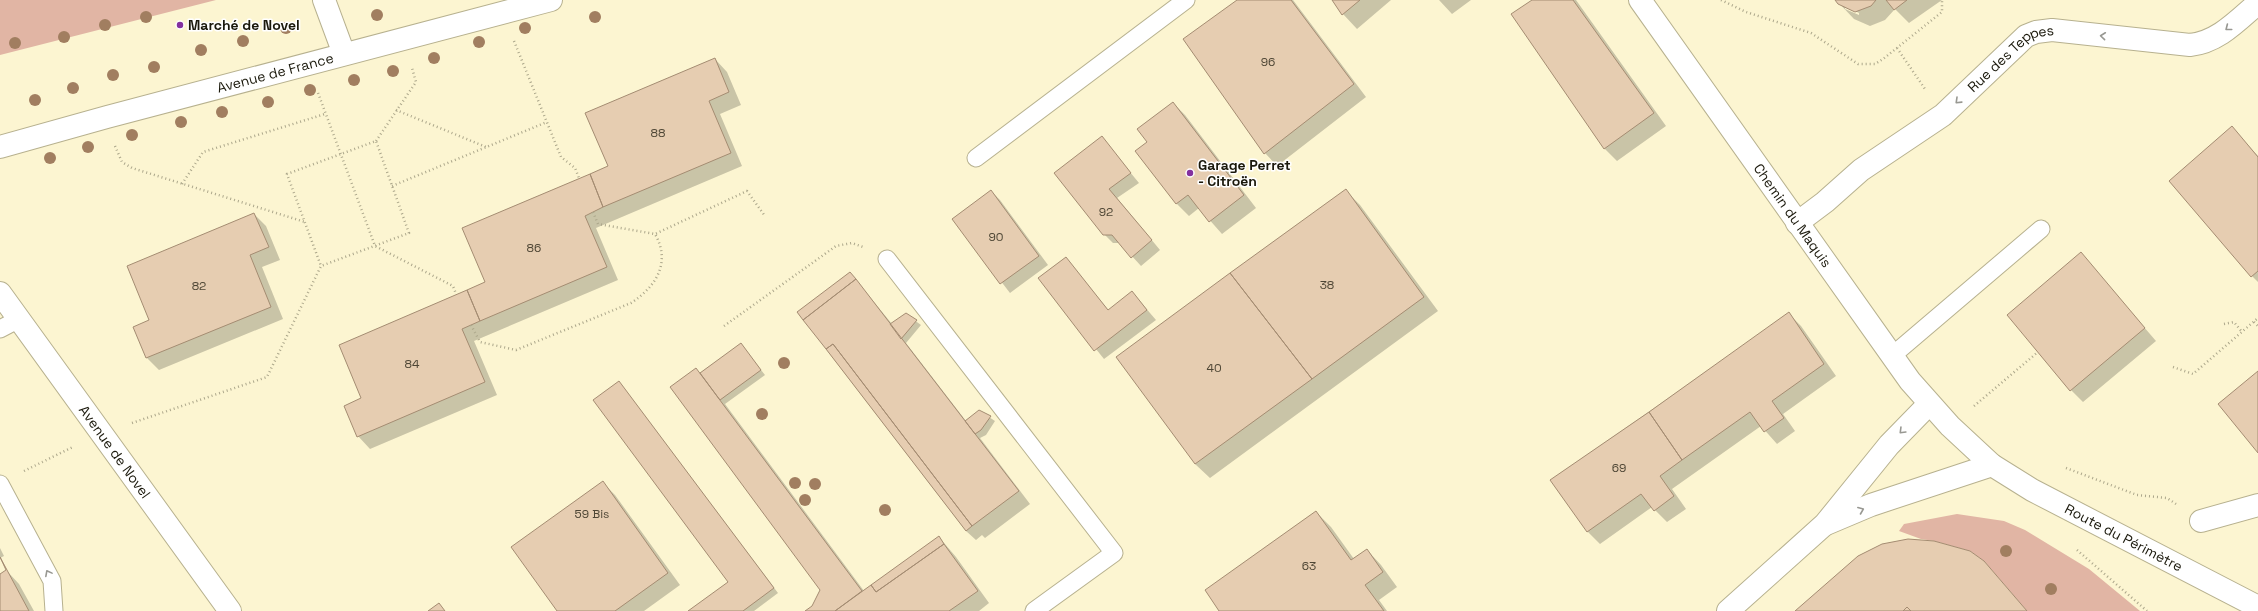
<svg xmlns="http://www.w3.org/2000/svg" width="2258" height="611" font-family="'Space Grotesk',sans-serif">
	<rect width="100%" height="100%" fill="#fcf5d1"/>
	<path fill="#e1b5a4" d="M0,0H216L0,55Z
		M1957,514L2004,521L2025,530L2089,569L2140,611H2027L1984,561L1970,551L1934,541L1921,539L1899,531L1904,524Z"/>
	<path fill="#0003" fill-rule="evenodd" d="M1238,0H1293L1366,97L1277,166L1265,153Z
		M1333,0H1391L1357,29L1343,14Z
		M1439,0H1471L1452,14Z
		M1534,0H1576L1666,126L1617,161L1604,148Z
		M1836,0H1942L1909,23L1895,9L1885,20L1870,26L1854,19ZM1845,6L1859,13V15L1845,9Z
		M715,59L727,72L741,105L720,114L742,166L596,228L618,280L474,341L497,395L370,449L358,436L363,399L609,166Z
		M1173,103L1185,115L1256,208L1222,234L1199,208L1189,216L1177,204L1137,151L1149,142Z
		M2232,128L2258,156V282L2252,276Z
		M1102,138L1139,183L1117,198L1160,250L1141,266L1120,243H1113L1104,234Z
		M1345,190L1360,205L1438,311L1210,478L1195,464Z
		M991,191L1000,200L1048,265L1010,293L953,219Z
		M254,214L266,226L280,260L262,267L283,319L159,370L147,358L134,327L151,321Z
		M2081,254L2156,341L2083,402L2071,390Z
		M1066,258L1109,311L1132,292L1156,320L1104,359L1039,278Z
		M860,285L892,324L906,314L921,325L906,343L966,421L980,411L995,421L986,435L980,438L1030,504L985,538L982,535L976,540L966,531L826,349Z
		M1789,314L1801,326L1836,376L1783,414L1795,431L1777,444L1761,426L1672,489L1686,509L1667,522L1652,507L1600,544L1588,532L1551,480Z
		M741,344L765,375L725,404L864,591L939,537L956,557L989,603L979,611H807L813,606L821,590L696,369L700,373Z
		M619,382L778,593L754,611H690L730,582Z
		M603,483L615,495L680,585L644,611H559Z
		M1316,512L1331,527L1354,559L1367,550L1381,565L1397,587L1379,600L1387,611H1221Z
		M0,548L4,556L0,558Z
		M7,571L19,584L34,611H0V575Z"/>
	<path fill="#e6cdb1" stroke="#a48c72" d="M1237,0H1291L1354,84L1264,154L1183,39Z
		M1332,0H1360L1342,15Z
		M1532,0H1573L1654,113L1604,149L1511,14Z
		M1835,0H1876L1871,6L1855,12L1838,4Z
		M1886,0H1907L1894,10Z
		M715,58L729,92L709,101L731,153L603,207L590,174L608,166L585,113Z
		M1173,102L1244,195L1209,222L1188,195L1176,204L1135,151L1147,142L1137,129Z
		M2232,126L2258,157V271L2251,277L2169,181Z
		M1102,136L1131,173L1109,189L1152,240L1131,258L1112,235H1103L1054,173Z
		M590,174L603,207L585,216L607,267L480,321L467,290L485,282L462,228Z
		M1346,189L1424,297L1312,379L1230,273Z
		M991,190L1039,256L1000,284L952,219Z
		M254,213L269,247L250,255L271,307L146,358L133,327L149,320L127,266Z
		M2081,252L2145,328L2070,391L2007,315Z
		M1066,257L1108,310L1132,291L1147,310L1094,351L1038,278Z
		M850,272L856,279L803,320L797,312Z
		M1230,273L1312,379L1195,464L1116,357Z
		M856,279L1019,491L972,526L833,344L826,349L803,320Z
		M467,290L480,321L462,329L485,382L357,437L344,406L361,398L339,345Z
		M1789,312L1824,364L1772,401L1784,418L1764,432L1750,412L1682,460L1649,412Z
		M906,313L917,320L901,339L890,324Z
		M741,343L761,370L720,400L700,373Z
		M833,344L972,526L966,531L826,349Z
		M696,368L862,591L835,611H805L812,606L820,590L670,387Z
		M2258,371V453L2218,404Z
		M619,381L774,588L743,611H688L728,582L593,400Z
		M979,410L991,416L981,430L975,434L965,421Z
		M1649,412L1682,460L1660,476L1674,496L1654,511L1641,494L1587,532L1550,480Z
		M603,481L668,573L615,611H557L511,547Z
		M1316,511L1351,560L1367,549L1383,572L1365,585L1384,611H1219L1205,590Z
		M939,536L944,544L876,592L871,585Z
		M1908,539L1934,541L1970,551L1984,561L2027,611H1795L1858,556L1882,544Z
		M944,544L978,591L949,611H835L871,585L876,592Z
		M0,557L29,611H0V574L6,570Z
		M439,603L445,611H428Z
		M1907,607L1911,611H1903Z"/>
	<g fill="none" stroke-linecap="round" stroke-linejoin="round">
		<g stroke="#b7b18f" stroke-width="19">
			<path id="lane" d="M976,158L1186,0
				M887,259L1114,553L1034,611
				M0,329L19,319
				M1893,355L2041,229
				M0,484L52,581L54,611"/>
		</g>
		<g stroke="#b7b18f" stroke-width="24">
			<g id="street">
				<path d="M324,0L344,54"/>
				<path id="s1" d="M0,147L107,117L551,0"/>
				<path id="s2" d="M1797,223L1825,202L1861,170L1943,115L2026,36L2036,32L2052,30L2190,45C2218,42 2237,21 2258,3"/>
				<path id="s3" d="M0,293L230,611"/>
				<path d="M2201,521L2258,505"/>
				<path d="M1826,524L1871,505L1992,465"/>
				<path d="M1728,611L1825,524L1889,445L1929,404"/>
			</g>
		</g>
		<g stroke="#b7b18f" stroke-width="24">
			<g id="secondary">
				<path id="s4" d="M1640,0L1910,381L1950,426L1992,465L2032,490L2258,607"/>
			</g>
		</g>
		<path stroke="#aca78b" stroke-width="2.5" stroke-dasharray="1 3" stroke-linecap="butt" d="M1721,0L1746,12L1811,33L1858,64H1875L1883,59L1942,12V0
			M514,41L561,157L575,168L579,178
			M1897,48L1925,89
			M318,93L375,246L453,286L456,294
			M396,110L486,147
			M376,141L416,82L412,68
			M115,146L122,162L132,168L305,222
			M182,184L203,152L325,114
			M392,186L547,122
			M593,212L598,224L655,234L747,191L765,216
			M2254,322L2258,326
			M2224,324L2234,322L2242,332
			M471,325L480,342L516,350L631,303C657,286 671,262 655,234
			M724,326L836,246L852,243L863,247
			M2173,367L2193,374L2258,318
			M1974,406L2038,352
			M132,423L267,377L321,266L409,233L376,141L287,174L321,266
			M2066,468L2137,495L2167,498L2176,504
			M24,471L73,447
			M2077,550L2147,611"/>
		<use href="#lane" stroke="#fff" stroke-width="17"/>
		<use href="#street" stroke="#fff" stroke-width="22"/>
		<use href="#secondary" stroke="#fff" stroke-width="22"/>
	</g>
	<g fill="#a17e60">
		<circle cx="377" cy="15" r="6"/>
		<circle cx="146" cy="17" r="6"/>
		<circle cx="595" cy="17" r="6"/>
		<circle cx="105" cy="25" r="6"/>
		<circle cx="286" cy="28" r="6"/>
		<circle cx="525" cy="28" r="6"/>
		<circle cx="64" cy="37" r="6"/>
		<circle cx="243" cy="41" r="6"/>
		<circle cx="479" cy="42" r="6"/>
		<circle cx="15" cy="43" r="6"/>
		<circle cx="201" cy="50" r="6"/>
		<circle cx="434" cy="58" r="6"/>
		<circle cx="154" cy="67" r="6"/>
		<circle cx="393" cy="71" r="6"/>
		<circle cx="113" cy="75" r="6"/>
		<circle cx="354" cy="80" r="6"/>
		<circle cx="73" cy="88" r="6"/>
		<circle cx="310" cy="90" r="6"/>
		<circle cx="35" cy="100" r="6"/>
		<circle cx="268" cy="102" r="6"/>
		<circle cx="222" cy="112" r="6"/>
		<circle cx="181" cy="122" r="6"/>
		<circle cx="132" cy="135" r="6"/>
		<circle cx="88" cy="147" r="6"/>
		<circle cx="50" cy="158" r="6"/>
		<circle cx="784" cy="363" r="6"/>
		<circle cx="762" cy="414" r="6"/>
		<circle cx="795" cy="483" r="6"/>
		<circle cx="815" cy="484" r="6"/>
		<circle cx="805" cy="500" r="6"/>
		<circle cx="885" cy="510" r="6"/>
		<circle cx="2006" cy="551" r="6"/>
		<circle cx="2051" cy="589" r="6"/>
	</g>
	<defs><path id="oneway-chevron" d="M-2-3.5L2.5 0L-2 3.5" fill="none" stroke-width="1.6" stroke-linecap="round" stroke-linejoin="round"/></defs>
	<g stroke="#989892">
		<use href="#oneway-chevron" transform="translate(2228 28) rotate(142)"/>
		<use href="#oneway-chevron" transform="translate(2103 36) rotate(-174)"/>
		<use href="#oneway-chevron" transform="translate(1958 101) rotate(136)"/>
		<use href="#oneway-chevron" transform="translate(1902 431) rotate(135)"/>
		<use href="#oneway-chevron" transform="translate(1861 510) rotate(-22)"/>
		<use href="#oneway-chevron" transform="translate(48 573) rotate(-118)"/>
	</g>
	<g fill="#83309f" stroke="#fff" stroke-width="1.5">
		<circle cx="180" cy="25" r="4"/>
		<circle cx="1190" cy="173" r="4"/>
	</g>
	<g text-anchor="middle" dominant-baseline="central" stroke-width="3" stroke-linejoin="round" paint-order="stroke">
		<g font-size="12" fill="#4e4635">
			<text x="1268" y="62">96</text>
			<text x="658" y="133">88</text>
			<text x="1106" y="212">92</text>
			<text x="996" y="237">90</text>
			<text x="534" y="248">86</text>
			<text x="1327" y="285">38</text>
			<text x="199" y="286">82</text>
			<text x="412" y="364">84</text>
			<text x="1214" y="368">40</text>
			<text x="1619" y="468">69</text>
			<text x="592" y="514">59 Bis</text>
			<text x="1309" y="566">63</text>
		</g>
		<g font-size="14" font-weight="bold" fill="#1b190c" stroke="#fff" text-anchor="start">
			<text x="188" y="25">Marché de Novel</text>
			<text x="1198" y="165">Garage Perret<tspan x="1198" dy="16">- Citroën</tspan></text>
		</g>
		<g font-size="14" fill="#1b190c" stroke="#fff">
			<text stroke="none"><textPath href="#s2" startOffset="272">Rue des Teppes</textPath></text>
			<text stroke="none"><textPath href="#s1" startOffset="285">Avenue de France</textPath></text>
			<text stroke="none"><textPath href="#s4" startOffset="264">Chemin du Maquis</textPath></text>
			<text stroke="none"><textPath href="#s3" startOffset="196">Avenue de Novel</textPath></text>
			<text stroke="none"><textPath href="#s4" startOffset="735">Route du Périmètre</textPath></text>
		</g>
	</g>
</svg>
